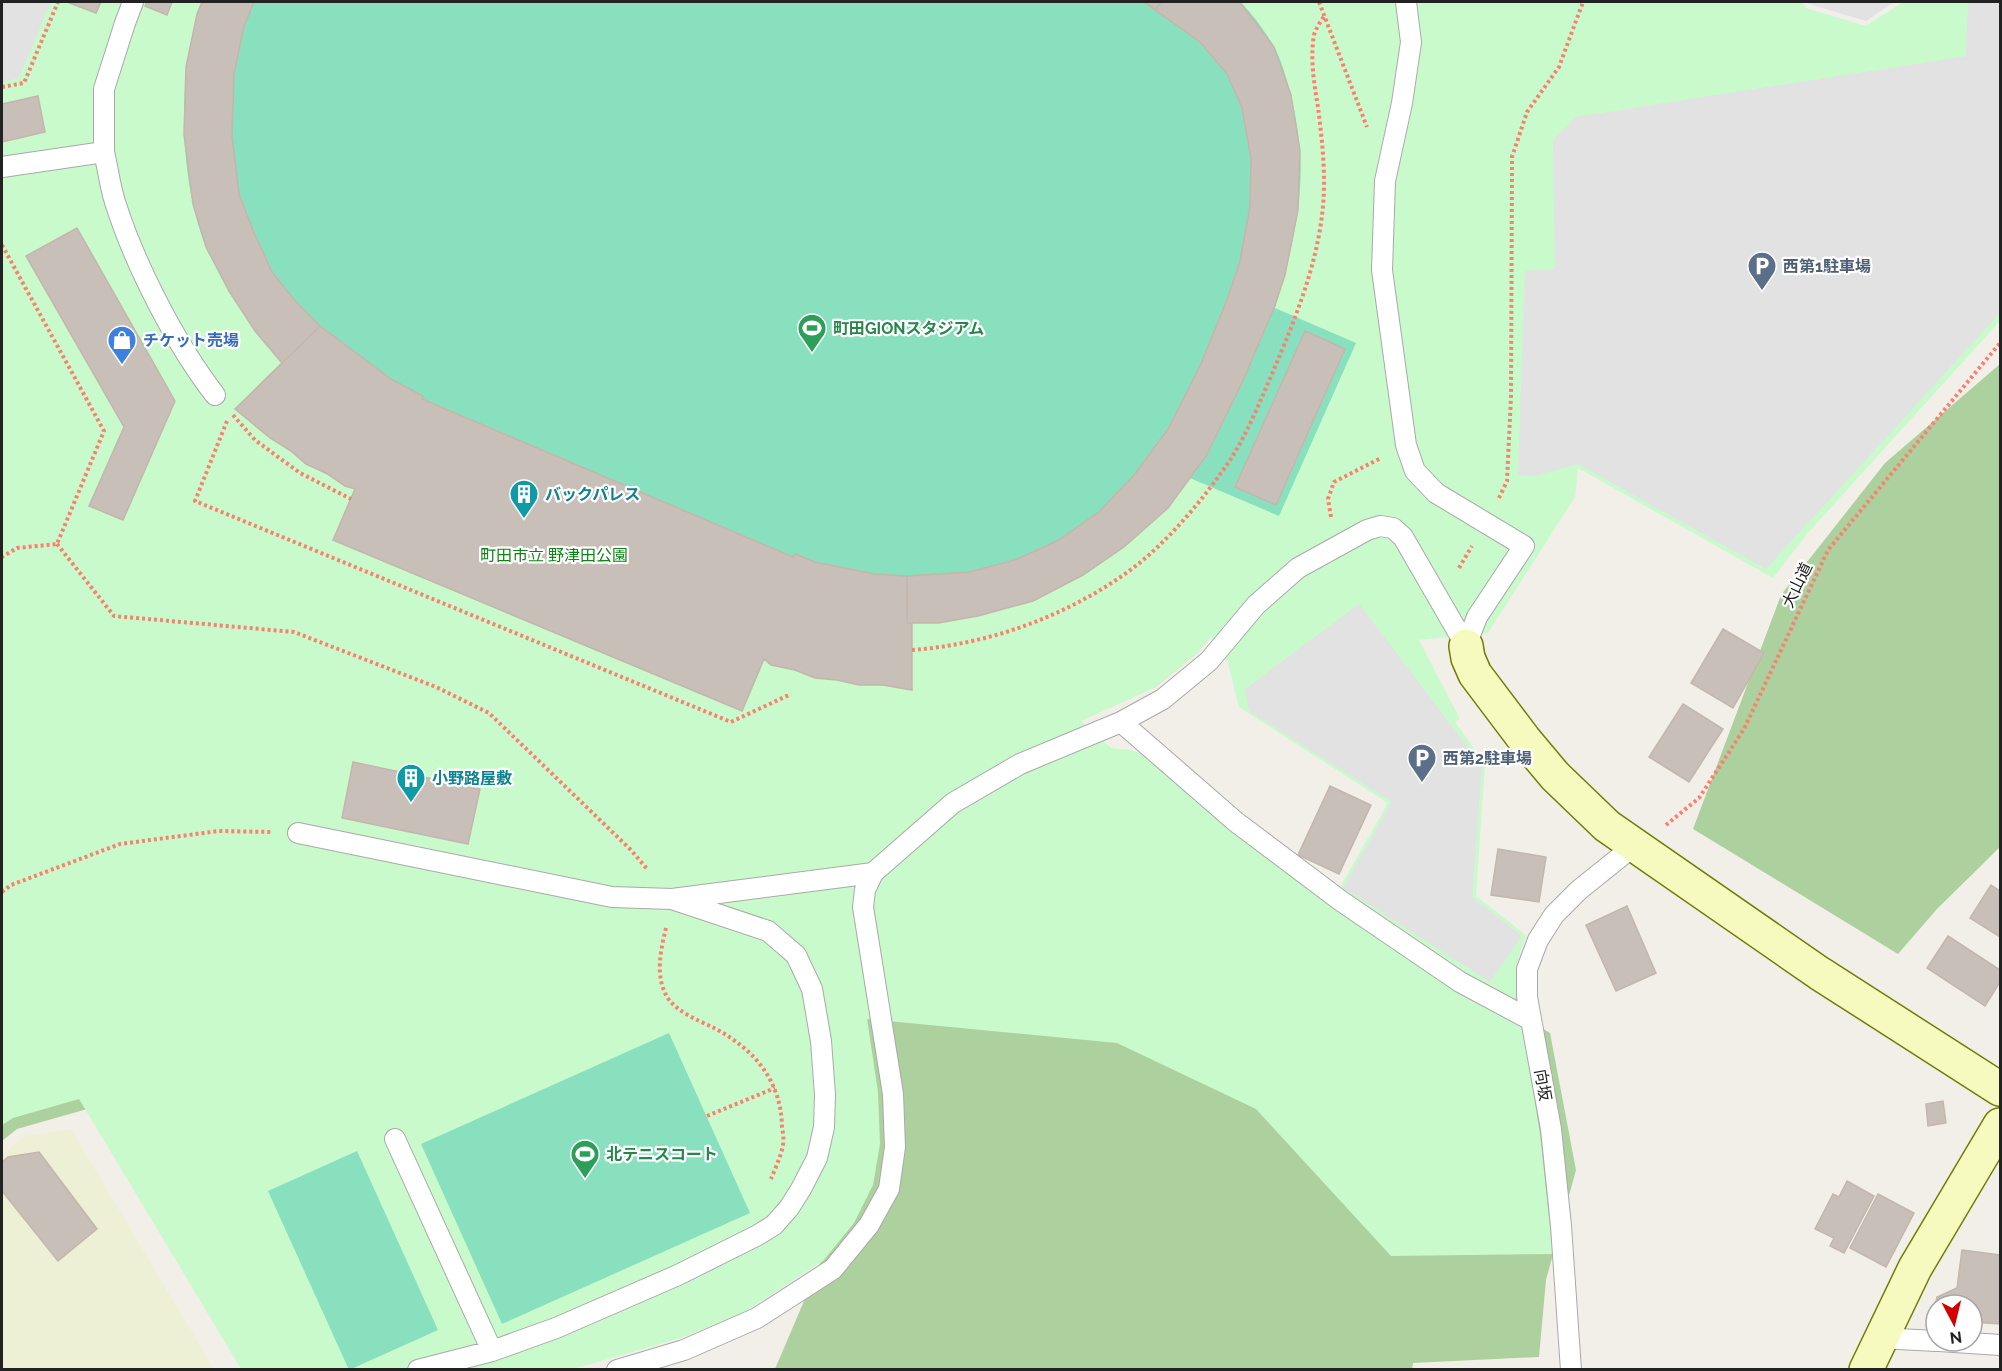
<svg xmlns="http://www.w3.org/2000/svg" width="2002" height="1371" font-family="Raleway,'Noto Sans JP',sans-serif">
	<rect width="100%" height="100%" fill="#f2efe9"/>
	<path fill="#eef0d5" d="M71,1129L214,1369L2,1370V1155L25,1136Z"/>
	<path fill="#add19e" d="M2000,364V847L1937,909L1898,954L1693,829L1781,595L1885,463Z
		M2,577L1210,637L1198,652L1154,688L1037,720L1550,1033L1576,1170L1546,1280L1539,1357L1413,1363L1412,1370L775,1369L836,1226L319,1043L17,1129L2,1141Z"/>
	<path fill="#c8facc" d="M2,2H1802L1806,8L1866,26L1903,2H2000V321L1807,534L1773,578L1578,468L1575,497L1488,633L1419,640L1460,719L1455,722L1485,764L1476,896L1527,936C1514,958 1516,982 1519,1006L1461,973L1339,889L1388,803L1239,707L1227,659L1210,638L1198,652L1154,688L1081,721L1111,748L1131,750L1150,757L1522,1022L1540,1134L1553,1254L1391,1256L1256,1109L1117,1043L867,1019L878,1092L880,1144L873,1185L854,1223L823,1261L738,1316L681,1338L573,1369H241L79,1099L13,1118L2,1125Z"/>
	<path fill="#88e0be" d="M202,2H1240C1252,13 1264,30 1273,45C1286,65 1299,126 1300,151C1304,201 1290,260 1275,308L1356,343L1279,516L1190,478L1168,508L1124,547L1083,575L1033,601L938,623H912V690L883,685H859L771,665L764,659L742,711L333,540L355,489L306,464L291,451L270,438L235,409L282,362C252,328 226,291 207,248C178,182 177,69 202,2Z
		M669,1033L750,1213L502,1324L421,1144Z
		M357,1151L438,1330L349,1370L268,1191Z"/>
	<path fill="#e2e2e2" d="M2,2H51L19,78L2,82Z
		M1807,2H1894L1866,21L1809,4Z
		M1968,2H2000V313L1766,569L1578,464L1535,476L1518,475L1525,271L1555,269L1553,140L1576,117L1966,56Z
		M1359,604L1482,766L1472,897L1522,936L1490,982L1343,888L1392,802L1249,711L1245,689Z"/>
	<path fill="#c7bfb8" stroke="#c4b6ab" stroke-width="1.5" d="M67,2H101L96,13Z
		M147,2H172L167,15L145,6Z
		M202,2H254L244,26L234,74L232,136L239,194L255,235L272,272L297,303L320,326L391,379L423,396L422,399L793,557L795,554L815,562L874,574L907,576L969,572L1015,560L1057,541L1099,512L1135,474L1168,429L1201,364L1228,297L1240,261L1250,206L1251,159L1242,108L1227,74L1200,42L1144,2H1240L1274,47L1291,95L1300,151L1298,210L1285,275L1274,308L1242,383L1206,456L1168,508L1124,547L1083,575L1033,601L978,616L938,623H912V690L883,685H859L837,680L815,678L795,670L771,665L764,659L742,711L333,540L355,489L345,486L326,473L306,464L291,451L270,438L235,409L282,363L255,331L229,291L206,247L193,204L184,135L186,67L197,14Z
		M1144,2H1161L1156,9Z
		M38,96L45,132L2,142V104Z
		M77,228L175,401L123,520L89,506L124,427L26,256Z
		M320,326L391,379L423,396L422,399L793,557L795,554L815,562L874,574L907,576V623H912V690L883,685H859L837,680L815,678L795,670L771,665L764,659L742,711L333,540L355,489L345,486L326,473L306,464L291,451L270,438L235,409Z
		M1305,331L1345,349L1276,505L1235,487Z
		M1723,629L1764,653L1733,708L1691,683Z
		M1683,704L1723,729L1689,782L1649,757Z
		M353,762L480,789L468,844L342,818Z
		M1330,786L1371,805L1339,874L1298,855Z
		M1498,849L1546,857L1539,902L1491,895Z
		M1991,885L2000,891V937L1970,918Z
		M1627,906L1656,973L1616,991L1586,925Z
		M1948,936L2000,970V982L1985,1006L1927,968Z
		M1943,1101L1946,1123L1928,1126L1926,1104Z
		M39,1152L97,1229L58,1261L2,1191V1162L8,1157Z
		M1847,1181L1874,1196L1844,1253L1830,1246L1834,1238L1815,1229L1833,1194L1839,1197Z
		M1878,1194L1914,1213L1886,1267L1850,1248Z
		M1962,1250L2000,1255V1324L1972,1322V1305H1936V1319H1932L1937,1297L1957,1288Z"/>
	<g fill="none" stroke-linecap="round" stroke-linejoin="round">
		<g stroke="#a9a9a9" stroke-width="22">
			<path id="lane" d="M1406,2L1411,42L1402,103L1385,181L1382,270L1406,445L1415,471L1436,493L1524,546L1477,617L1466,646
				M104,152C108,169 110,186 115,202C135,265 175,343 215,395
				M2,167L104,152V89L125,23L133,2
				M1121,722L1236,822L1341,901L1460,982L1531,1020
				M298,833L612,897L672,899L873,873
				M395,1139L492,1351
				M1880,1338L1936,1341
				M1939,1341L2000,1345
				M418,1370L492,1351L556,1328L678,1275L758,1235L774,1225L789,1208L801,1189L817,1158L824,1127L825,1095L821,1041L812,989L796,955L768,931L672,899
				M617,1370L684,1350L757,1318L833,1269L869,1225L889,1189L895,1147L893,1094L863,907L865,890L873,873L953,803L1020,764L1121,722L1163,699L1209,661L1256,605L1298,568L1367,530L1380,526L1393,528L1403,537L1466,646
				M1571,1370L1561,1226L1551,1129L1527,997V969L1538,940L1554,915L1579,890L1635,845"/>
		</g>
		<g stroke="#707d05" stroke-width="36">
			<path id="secondary" d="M1466,646L1468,658L1475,674L1524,739L1555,776L1607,826L1819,973L2000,1089
				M1866,1370L1915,1268L2000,1125"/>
		</g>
		<path stroke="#fa8072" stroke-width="4" stroke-dasharray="3 3" stroke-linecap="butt" d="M1319,2L1367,127
			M2,87L24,83L58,2
			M2,245L104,431L57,544L17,548L2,557
			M233,415L255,440L300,473L351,499
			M227,421L195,501L731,722L791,694
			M1499,498L1507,481L1511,396L1512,157L1527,112L1559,67L1583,2
			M1331,517L1328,499L1334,482L1381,458
			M57,544L114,616L294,632L436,687L489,713L630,849L648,870
			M1459,568L1472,546
			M912,650C992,644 1073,614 1137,565C1171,538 1206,496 1230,460C1248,433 1264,392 1277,362C1298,312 1318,261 1323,206C1326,174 1322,139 1318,107C1314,83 1310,59 1314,35C1316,28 1321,21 1325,15
			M1666,825L1699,798L1744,729L1828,550L2000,343
			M2,892L11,885L120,844L219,831L272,832
			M666,928C661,949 655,974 666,995C674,1011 698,1020 714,1028C754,1049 781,1080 782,1127C783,1133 784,1139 783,1145C781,1156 775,1169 771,1179
			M707,1116L775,1088"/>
		<use href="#lane" stroke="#fff" stroke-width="20"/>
		<use href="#secondary" stroke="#f7fabf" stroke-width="33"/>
	</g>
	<defs>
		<g id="parking-pin" transform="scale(1.5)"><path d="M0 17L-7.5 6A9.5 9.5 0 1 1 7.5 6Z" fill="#5c6f8a" stroke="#fff"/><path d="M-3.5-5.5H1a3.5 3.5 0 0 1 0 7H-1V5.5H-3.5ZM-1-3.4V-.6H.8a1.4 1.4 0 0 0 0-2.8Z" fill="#fff"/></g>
		<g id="stadium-pin" transform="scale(1.5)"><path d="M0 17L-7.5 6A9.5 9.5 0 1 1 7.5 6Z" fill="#2e9e5b" stroke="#fff"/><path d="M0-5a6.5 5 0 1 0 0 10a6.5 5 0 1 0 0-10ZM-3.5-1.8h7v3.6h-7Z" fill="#fff"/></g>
		<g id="shop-pin" transform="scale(1.5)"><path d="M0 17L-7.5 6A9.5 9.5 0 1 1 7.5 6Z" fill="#3f7fe0" stroke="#fff"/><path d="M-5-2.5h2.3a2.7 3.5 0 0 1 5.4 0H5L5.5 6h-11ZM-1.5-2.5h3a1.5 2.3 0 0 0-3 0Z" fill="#fff"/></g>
		<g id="building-pin" transform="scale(1.5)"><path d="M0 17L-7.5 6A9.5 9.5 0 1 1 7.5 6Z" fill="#0f9aa8" stroke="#fff"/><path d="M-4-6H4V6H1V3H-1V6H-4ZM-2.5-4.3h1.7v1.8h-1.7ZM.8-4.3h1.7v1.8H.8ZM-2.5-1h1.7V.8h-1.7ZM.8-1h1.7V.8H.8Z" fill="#fff"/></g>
	</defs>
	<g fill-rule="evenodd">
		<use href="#parking-pin" x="1762" y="266"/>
		<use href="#stadium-pin" x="812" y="328"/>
		<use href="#shop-pin" x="122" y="340"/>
		<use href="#building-pin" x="524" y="494"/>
		<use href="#parking-pin" x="1422" y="758"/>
		<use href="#building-pin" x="411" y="778"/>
		<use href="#stadium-pin" x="585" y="1154"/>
	</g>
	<g text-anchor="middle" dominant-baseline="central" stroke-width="4.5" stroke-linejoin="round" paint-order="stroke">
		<g font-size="16" font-weight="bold" fill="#4e5e75" stroke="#fff" text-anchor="start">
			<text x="1783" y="266">西第1駐車場</text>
			<text x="1443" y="758">西第2駐車場</text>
		</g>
		<g font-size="16" font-weight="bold" fill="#27864d" stroke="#fff" text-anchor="start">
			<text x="833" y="328">町田GIONスタジアム</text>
			<text x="606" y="1154">北テニスコート</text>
		</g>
		<g font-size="16" font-weight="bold" fill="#366cbe" stroke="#fff" text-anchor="start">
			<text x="143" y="340">チケット売場</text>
		</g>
		<g font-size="16" font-weight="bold" fill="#0d838f" stroke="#fff" text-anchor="start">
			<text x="545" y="494">バックパレス</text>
			<text x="432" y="778">小野路屋敷</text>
		</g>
		<g font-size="16" fill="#0c8416" stroke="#fff">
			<text x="554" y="555">町田市立 野津田公園</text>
		</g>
		<g font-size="16" fill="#222" stroke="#fff">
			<text transform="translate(1797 585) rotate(-64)">大山道</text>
			<text transform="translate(1543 1085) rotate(80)">向坂</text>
		</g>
	</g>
	<rect width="2002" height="1371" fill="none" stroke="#222222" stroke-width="6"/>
	<g transform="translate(1954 1323) rotate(173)"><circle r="28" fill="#ffffff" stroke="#a7a7a7" stroke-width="1.5"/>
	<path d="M0-4.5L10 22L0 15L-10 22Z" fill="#d40000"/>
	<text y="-9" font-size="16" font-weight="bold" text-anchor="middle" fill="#222222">N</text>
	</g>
</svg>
